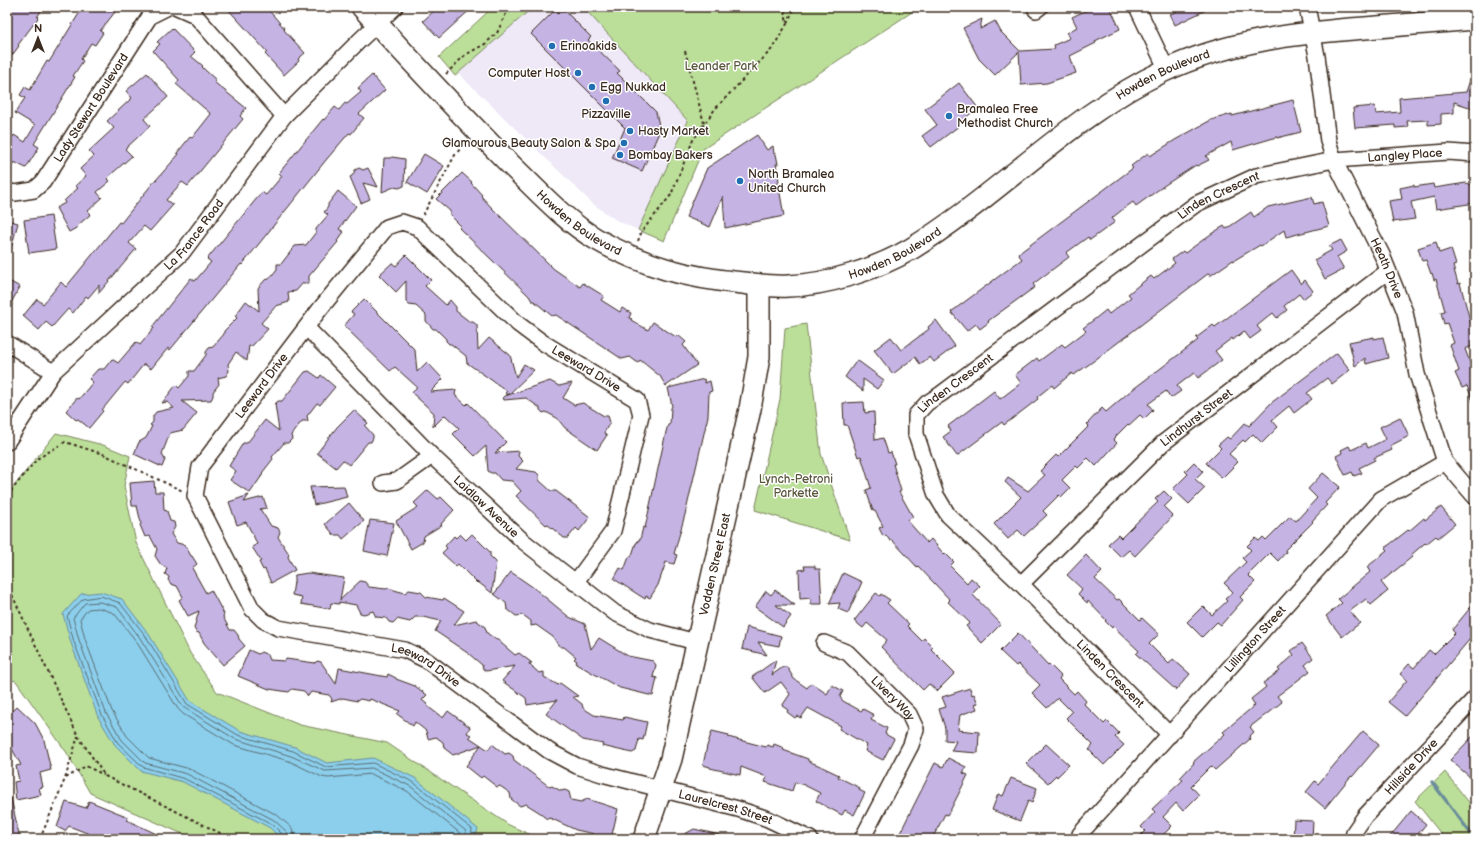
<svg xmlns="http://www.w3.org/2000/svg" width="1482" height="846" font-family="'Balsamiq Sans',sans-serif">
	<rect width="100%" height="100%" fill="#fff"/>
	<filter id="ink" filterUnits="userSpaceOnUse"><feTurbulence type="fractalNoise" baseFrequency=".025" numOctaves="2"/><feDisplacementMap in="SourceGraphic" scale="8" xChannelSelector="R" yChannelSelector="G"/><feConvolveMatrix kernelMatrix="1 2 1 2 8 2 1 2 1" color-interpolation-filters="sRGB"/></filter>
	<g filter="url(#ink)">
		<path fill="#eee8f7" d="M533,7H583L688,121L638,230L616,220L593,204L458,73Z"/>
		<path fill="#bbdf99" stroke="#7b845c" d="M493,7H533L455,76L439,57Z
			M583,7H916L915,10L703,149L664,241L638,230L688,121Z
			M806,324L821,454L850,540L755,510L780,399L785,328Z
			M56,433L103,445L130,456L124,486L136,543L190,653L217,692L300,725L387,743L509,825L540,839H194L90,793L67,753L16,681L7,679V495Z
			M1445,772L1475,810V839H1445L1415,801Z"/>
		<path fill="#8bcfed" stroke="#6b8d9a" d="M101,592L122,599L148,633L190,701L240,731L295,747L327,763L373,758L415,778L478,829L475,838L476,839H281L270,828L183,782L141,771L115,745L98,717L71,643L63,614L81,594Z"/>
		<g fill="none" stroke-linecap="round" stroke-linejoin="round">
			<path stroke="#5b6c71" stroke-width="1" d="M284,839L283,835L272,824L185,779L143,767L118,743L102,715L74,642L67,616L83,599L101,596L120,603L145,635L187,704L238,735L293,751L326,767L373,763L413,782L472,829L471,839
				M289,839L287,832L274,820L187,774L145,763L122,740L106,713L79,640L73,618L85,603L100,602L117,607L140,638L183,707L235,739L291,756L325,771L372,768L410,786L466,831V839
				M295,839L292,828L277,815L190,769L149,758L127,736L112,711L85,639L80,619L88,609L99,608L114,613L136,641L178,709L183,714L234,745L289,761L322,777L328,778L371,774L407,791L460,833V839"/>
			<path stroke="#6b8d9a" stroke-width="3.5" d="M1432,782L1475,839"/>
		</g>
		<path fill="#c5b3e4" stroke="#3b2a1e" d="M13,7H44L37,17L38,18L18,45L19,46L7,62V15Z
			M83,7H119L100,31L103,33L95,45L91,43L81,59L83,61L73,76L75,77L34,144L39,147L26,168L14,162L7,174V132L13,137L14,135L25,142L35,125L15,113L25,98L20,95L25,87L30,90L47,61L49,62Z
			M226,7H266L285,29L284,30L305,53L298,59L299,61L284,75L265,54L267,52Z
			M438,7H473L439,38L423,21Z
			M1086,7H1110L1120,29L1095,41L1096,43L1070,56L1076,73L1047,83L1021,85L1019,52L995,75L979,59L963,28L982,19L980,29L995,21L1001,32L1020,51L1055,49L1054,45L1070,38L1067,33L1077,27L1072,17L1087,10Z
			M1176,7H1212L1175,25L1170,14L1178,11Z
			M553,12H566L591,37L588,40L620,71L617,73L656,112L660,130L642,171L612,158L625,128L531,34Z
			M172,28L195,52L191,56L203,66L202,67L205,70L216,80L214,82L246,108L240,116L243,119L188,186L182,182L166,200L173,205L150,231L144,226L129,243L136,249L99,293V285L88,298L86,296L73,313L68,309L52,327L46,322L39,330L23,316L37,299L43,304L61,282L66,287L119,222L121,223L156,179V180L179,154L177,153L190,137L192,138L211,114L176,84L179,80L153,51L160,44L157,42Z
			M1473,71H1475V109L1454,102V113L1441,114V124L1428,125V120L1407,121L1408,127L1395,128V125L1355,128L1353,108L1375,106L1376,114L1400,112L1399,98L1466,92Z
			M147,73L168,97L144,119L150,126L125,149L132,156L107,178L110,181L97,192L102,198L88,211L91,214L77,226L78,227L69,232L56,208L65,203L64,201L78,188L75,186L86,176L80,169L94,156L89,151L114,128L107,121L132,98L126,91Z
			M372,75L385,90L359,114L364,118L351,134L349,133L326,160L242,265L241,264L170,350L168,348L151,369L144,364L128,384L125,382L102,410L103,411L89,428L78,419L76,420L66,411L77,398L79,399L93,382L89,379L98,369H104L112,359L118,363L136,342L140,345L154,328L152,327L191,278L195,281L211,262L207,259L262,192L266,195L282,176L279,173L323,119L324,120L335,107L339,110L345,103L347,104L361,92L358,88Z
			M959,83L978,108L957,124L959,126L931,147L922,136L937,125L925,109Z
			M1293,100L1301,132L1277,138V137L1233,150L1231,142L1206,156L1209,160L1197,166L1196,165L1165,185L1136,206L1133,202L1122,210L1112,218L1115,222L1090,240L1088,237L1066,253L1069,257L1033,284L1035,287L988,321L989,322L980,329L976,324L967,331L951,312L1022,259L1018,254L1133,168L1131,166L1148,153L1150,156L1175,140L1211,120L1232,114V116Z
			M757,135L767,150L773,146L774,154H776L778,164H776L779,181L778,182L784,216L725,228L723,196L710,227L686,217L707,168Z
			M424,154L444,166L427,194L407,182Z
			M392,157L405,159L404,186L399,188L394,187L382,192L384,158H390Z
			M359,168L363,170L368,168L378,187L363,183L370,199L361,203L350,177L353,175L355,170Z
			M462,173L472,182L471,183L482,195L481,196L492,208L554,269L580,287L583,283L604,296L601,300L620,312L622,308L631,313L629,318L632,319L631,320L648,330L653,322L676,337L678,335L686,342L683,345L697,365L666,386L661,378V377L640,360L638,363L630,357L622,359L556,315L552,316L534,301H532L529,296L459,228L461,226L450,215V211L436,199Z
			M1466,183L1475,186V203L1436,209L1434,197L1411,202L1415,219L1393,222L1389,201L1402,199L1400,188L1414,185V187L1433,184L1434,188Z
			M338,191L356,206L339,229L344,232L337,241L338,242L309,276V283H303L296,291L288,292L289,302L276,306L261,323L268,329L252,346H249L247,361L236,352L228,364L229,371L226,376L218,378L219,384L213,392V396L211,400L182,401L197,413L183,430L170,433L162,454L165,460L162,467L134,454L139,442L146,438L152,426L150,425L153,422V416L156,412L174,408L167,402L162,403L176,385L179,388L189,376V371H194L206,355V352L209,348L213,347L224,334V331L237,318L235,316L246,301L259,311L258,288L265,280L269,279L277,269V264H281L295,246L306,245L316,232V229L328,215L324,212L328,207V204Z
			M1312,197L1314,204L1322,202L1329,226L1286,237L1284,230L1261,246L1260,245L1233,261V260L1210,276L1209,273L1095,360L1074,375L1072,373L1054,388L1052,385L1037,397L1038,399L1004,425L1002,422L957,456L943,437L951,431L948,426L994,391L1000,399L1021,383L1015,375L1037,358L1039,361L1062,344L1065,347L1086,331L1083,328L1096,318L1106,310L1109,314L1131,297L1128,294L1139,285L1151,276L1154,279L1175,263L1172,259L1183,251L1185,253L1211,234L1224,226L1226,229L1251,212L1254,217L1268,207Z
			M51,216L56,249L29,253L24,220Z
			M7,220L18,223L10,252H7Z
			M1341,240L1347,251L1337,257L1344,269L1325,279L1314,260L1332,250L1329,246Z
			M1436,242L1439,253L1451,249L1456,265L1453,266L1458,284L1460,283L1471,324L1475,322V345L1465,349L1475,376V406L1467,386L1462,388L1455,373L1459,371L1450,345L1454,343L1447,323L1444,324L1441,312L1445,311L1436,279L1434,280L1432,273L1431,274L1426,260L1422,261L1418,248Z
			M406,255L431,280L425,286L446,305L450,300L456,307V311L470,322H473L477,325L478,350L489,338L510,355L516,377L524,364L534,370L508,395L550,381L559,386L572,383L563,398L574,405L583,403L604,416H608L610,422L604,433L607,435L597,450L565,428L557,418L546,412L543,413L540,410V408L526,398L504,400L503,397L508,395L505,393L507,391L467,363L466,356L451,344H449L446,341V339L436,329H433L426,321V315L416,306L409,305L406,302V281L396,292L379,275L392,263L396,266Z
			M1291,270L1301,284L1305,280L1313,291L1303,299L1299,294L1284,306L1287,310L1277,318L1273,313L1257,326L1261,331L1250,339L1244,331L1233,340L1232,338L1215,351L1222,360L1198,378L1194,373L1177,386L1181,391L1171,398L1166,391L1148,404L1153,410L1144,419L1140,415L1129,425L1128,424L1113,439L1117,443L1096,466L1088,458L1078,468L1076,466L1062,480L1070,488L1061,497L1059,495L1043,511L1047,515L1024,536L1018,530L1008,539L994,524L1021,497L1005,482L1008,478L1028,491L1045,475L1040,471L1056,455L1058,457L1089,426L1087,424L1102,408L1106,412L1128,393L1198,340L1196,338L1213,325L1215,327Z
			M7,280L20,287L7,310Z
			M364,299L415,350L417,372L427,362L443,379L430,392L456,390L455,395L466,405L468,403L506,442L495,453L519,451L518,456L523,461L516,469L536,472L539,475V480L551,491H556L590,517L579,531L576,528L568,538H564L547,524L546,525L516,496L521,491L512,481L501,480L495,473H491L488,471L486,446L475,456L453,434L459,428L445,415L433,427L434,413L412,393L417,387L395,367L390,371L344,326L354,314L351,312Z
			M936,320L955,346L934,362L930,357L920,364L915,357L893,374L874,350L891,337L901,350L929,329L928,327Z
			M1374,337V339L1383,337L1388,358L1366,364L1365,358L1355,366L1349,342Z
			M1337,353L1350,370L1332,384L1327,378L1307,393L1312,399L1294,413L1289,406L1272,420L1278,427L1262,443L1253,434L1245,442L1243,440L1229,454L1238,462L1222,478L1206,463L1221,448L1218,445L1227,437L1230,439L1245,423L1249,426L1271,403Z
			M857,360L884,380L877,389L863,379V391L845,377Z
			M309,371L319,378L321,375L335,387L320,405L317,403L307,416L308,421H302L291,435L292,439L288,443H284L272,457L273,459L262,473L263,474L250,493L230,480L236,471L229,466L243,443H247L265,420L279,431L275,404L278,401H282L305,372Z
			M704,379L705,383L710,381L712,391L709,392L708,416L686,511L674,554L677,555L674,564L666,562L658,585L650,598L646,596L645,599L614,579L620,568L624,570L629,557L632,555L636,543H637L638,540H640L643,527L645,528L666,432L668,425L670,424L671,408L672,406L668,388Z
			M864,402L865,413L874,412L875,440L883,438L888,453L891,452L895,464H893L901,491L899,492L913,517L907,520L927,543L931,539L944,554L945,553L954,562L950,566L967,583L971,578L980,586L972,594L1001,624L982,643L966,626L970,623L948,602L950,600L918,566L917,567L892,540L890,541L886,535L883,536L879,528L883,526L875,511H873L866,490L871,488L861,456L858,457L847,425H844L843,403Z
			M354,410L368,423L365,426L373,435V438L371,442H368L349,465L343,460L336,468L317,453L337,427Z
			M1400,417L1409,436L1390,446L1392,450L1374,458L1375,460L1359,468L1362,473L1354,476L1352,472L1345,475L1336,456L1342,453L1341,450L1349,446L1351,450L1366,443L1368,448L1386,439L1380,427Z
			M1194,462L1203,471L1195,479L1205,488L1189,504L1173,489L1188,474L1185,471Z
			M1323,473L1340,487L1325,503L1327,505L1312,521L1313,522L1285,550L1286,552L1278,561L1270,553L1248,575L1255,582L1240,597L1243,600L1221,625L1217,622L1202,637L1187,622L1203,606L1212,615L1227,601L1225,599L1233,592L1224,583L1246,562L1242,558L1251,550L1247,546L1255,538L1259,541L1263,537L1266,540L1290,516L1296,521L1317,498L1308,489Z
			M154,481L155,492H163L164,510L167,511L170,521L174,522L175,527L171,534L177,543L185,545L191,556H192L197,564L192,568L202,586L206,593L211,590L224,614L223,617L230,630H234L238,635L239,639L245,646L223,665L204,643L199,633L196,632L194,628L199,611L188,616L179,600L183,597L177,586L171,584L168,580L169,577L165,574L167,568L161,565L155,556L157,549L150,536L145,537L140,525L141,523L137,506H132L130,483Z
			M344,486L347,497L314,505L310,487Z
			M428,490L438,499L441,497L454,510L441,524L442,525L424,536L423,542L411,549L396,521L418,507L414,503Z
			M1164,491L1172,499L1164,507L1173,516L1135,556L1129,550L1121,557L1108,544L1118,535L1121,538L1131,528L1158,502L1155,499Z
			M249,495L244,502L263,497L267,508L260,509L271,526L278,528L280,532L278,537L289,554L288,557L295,570L271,583L265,569L263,570L259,562L261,561L252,547L257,544L253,535L246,522L237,525L229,502Z
			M349,503L364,521L343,539L340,535H334L325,524Z
			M1441,507L1455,524L1438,538L1436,536L1426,544L1425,543L1411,555L1412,557L1381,582L1388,591L1371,605L1366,599L1350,611L1360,623L1342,637L1326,616L1342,603L1338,599L1370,572L1367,567L1382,555V554L1387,550L1385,548L1408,530L1409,531L1424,518L1425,520Z
			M370,520L394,523L387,556L364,551Z
			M460,534L466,540L472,534L490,552V556L496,562L492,593L478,582L477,583L458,564L456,566L442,553L447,548L445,546L454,536L456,538Z
			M1086,555L1102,572L1095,579L1117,600L1119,599L1140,620L1142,618L1159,634L1149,644L1169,664L1173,659L1190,674L1176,690L1136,654L1139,651L1113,626L1112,628L1105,621L1106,620L1088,601L1087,603L1078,594L1082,589L1067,575Z
			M804,566H815V569H820L822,604H811V598L800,599L799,570L805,569Z
			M511,572L534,588L569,617L585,624L591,649L599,638L628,656L653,661L656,665L653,677L657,678L653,696L620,688L589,671L576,663L577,661L574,659L576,657L564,647H562L558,645L553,637L536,625L531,626V621L523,615L516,616L507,609L506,603L494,594Z
			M308,573L344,578L340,600L360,581L365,582L369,587L386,589L388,588L392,589L394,590L405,593L409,590L421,592L426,597L443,600L444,598L464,611L454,625L476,620L485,627L487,633L495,639L500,641L501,643L515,655L519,653L532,663H529L530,665L539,673L544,672V677L558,685L560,683L578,696L573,697L582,704L583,708L594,715L623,720L624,717L647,722L643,740L639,739L636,751L632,753L602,746L603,744L583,740L546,714L557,700L527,705L526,698L502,681L515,666L486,671L483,669L482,665L469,654L435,631L441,621L423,617H415L410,622L397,619L393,623L389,622L386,618L376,617L373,611L364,614L360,613L356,605L339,602V604L331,603L330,609L301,604L302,597L292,595L295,575Z
			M843,573L862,582L848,613L838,609L840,603L829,604Z
			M775,590L795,605H776L791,616L783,627L755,607L766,591L771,595Z
			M876,593L880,596L881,594L890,600L887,603L909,624L907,626L922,641L924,638L933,647L931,649L955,673L937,691L929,684L923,690L881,647L887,640L867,623L863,628L854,621Z
			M1475,602V633L1405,716L1388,702L1407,680L1400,674L1409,664L1414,668L1429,650L1434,654L1455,633L1452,630Z
			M747,627L781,636L779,646L758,642L767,655L742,649Z
			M1018,633L1048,665L1049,664L1061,676L1059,679L1074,694L1077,691L1086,701L1084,704L1104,724L1107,721L1119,733L1115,737L1124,745L1104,765L1089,750L1093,745L1066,718L1072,712L1058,698L1047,708L1032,693L1040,685L1018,664L1016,666L1000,651Z
			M1302,643L1313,658L1305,665L1310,671L1277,696L1282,702L1250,727L1254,732L1249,737L1250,739L1215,770L1211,766L1191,786L1199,795L1183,811L1176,803L1163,817L1172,826L1159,839H1137L1145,831L1141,827L1155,812L1152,809L1183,780L1180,778L1194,763L1193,762L1225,734L1223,732L1255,705L1251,699L1266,687L1263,683L1280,671L1278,669L1294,655L1291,651Z
			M249,650L258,654L261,652L268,655L270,660L285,661L286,659L315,663L317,661L321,662L336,684L339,668L387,677L388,674L396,678V679L415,686L427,695L422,700L428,705L427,706L443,718L448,711L470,727L467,733L471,735L469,737L481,745L453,755L444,748L443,742L436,737L428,739L426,731L415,722L413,726L397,714L400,711L370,699L369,701L360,699L357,701L343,698L331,702L332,699L329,695L311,692L308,696L304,691L292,689L289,692L269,689L238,676Z
			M776,660L772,675L783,667H787L794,679L807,688L811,683L827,694L832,685L843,691L840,697L843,701L861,711L863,709L874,715L871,720L887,728L885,734L894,739L883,760L865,751L867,745L839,729L841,726L808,708L801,718L797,716L795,718L787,712L788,710L782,706L790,694L781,682L765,693L752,677Z
			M970,688L972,695L974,694L978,703L975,704L977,709L960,715L958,730L979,732L978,753L951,751L956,741L945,740V728L939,709L946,707L942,697Z
			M17,706L35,723L44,740L51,770L40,773L43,787L39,788L41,795L16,800L14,782L19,781L16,766L21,765L7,740V716Z
			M712,731L729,735L728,737L766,747L767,745L773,747L774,744L784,748L783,750L808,759V761L818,765L839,775L838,777L860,788L859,790L865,793L854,815L845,810L842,815L816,801L820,793L804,785L795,782L792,791L765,782L767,777L741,767L740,775L710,768V767L703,765L707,746Z
			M1363,731L1379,745L1352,777L1351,776L1325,808L1306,792L1315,781L1318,784Z
			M1475,734V772L1470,777L1450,760Z
			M492,744L505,754L509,753L513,756L514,760L550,787L552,786L561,791L565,790L569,792L571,800L581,802L587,799L618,809L611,839L593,837L594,834L576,830L550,818L547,819L543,816L542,814L526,804L520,806L511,799L510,793L500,786L497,787L483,776L481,778L466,766L481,745L488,750Z
			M1046,744L1069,765L1057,777L1056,775L1048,783L1026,764Z
			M948,758L966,767L963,773L968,775L951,809L947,815L945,814L932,839H897L935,763L943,767Z
			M1011,778L1037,788L1032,803L1028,801L1020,821L992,810L998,794L1003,796Z
			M11,798L20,839H7V799Z
			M89,801L121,814L129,818L127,820L167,839H102L69,826L65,831L57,827L66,802L86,808Z
			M1411,811L1426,824L1414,839H1388Z
			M1294,820L1313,821L1312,839H1293Z
			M694,829L720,835V839H676Z"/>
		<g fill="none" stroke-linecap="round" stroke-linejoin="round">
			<g stroke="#3b2a1e" stroke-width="18">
				<g id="street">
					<path d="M177,7L195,15L284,116"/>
					<path d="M1137,7L1167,70"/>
					<path id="s1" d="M1307,7L1317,56L1328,141L1334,160L1382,255L1405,312L1417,374L1445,462L1475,497"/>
					<path d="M1036,10L1040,7"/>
					<path id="s2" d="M7,191L15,193L34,190L43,182L150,16L168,7"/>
					<path id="s3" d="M307,328L432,456L523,541L615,613L650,630L696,642"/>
					<path d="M7,343L53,372"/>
					<path id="s4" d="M7,442L53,372L182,253L284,116L359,41L395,7"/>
					<path d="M383,483L397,481L432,456"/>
					<path id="s5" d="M575,583L613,531L641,415L637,400L542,342L518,324L417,227L402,222L387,227L320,309L200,467L195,496L252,609L263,620L278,628L405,650L426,660L549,751L577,766L602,774L738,809L768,819L810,839"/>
					<path id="s6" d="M1021,584L1163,443L1388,271"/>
					<path id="s7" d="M824,643L848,653L909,714L916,729L911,745L862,839"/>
					<path id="s8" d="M1170,735L1021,584L948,515L936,495L916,434V415L927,403L941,394L1196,204L1256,176L1334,160L1448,152L1475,154"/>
					<path id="s9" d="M1080,834L1381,499L1445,462"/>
					<path id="s10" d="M1353,839L1354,832L1365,816L1475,698"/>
				</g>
			</g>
			<g stroke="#3b2a1e" stroke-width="24">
				<g id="secondary">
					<path id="s11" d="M362,7C411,61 461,115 513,167C539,192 564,220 596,239C643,266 688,278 743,283C758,285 773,287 788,286C827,285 877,269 911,249C998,196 1072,114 1164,71C1228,41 1296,33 1365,28C1402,25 1438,22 1475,19"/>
					<path id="s12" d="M644,839L671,759L750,409L759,357V285"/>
				</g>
			</g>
			<path stroke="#3b2a1e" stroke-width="2" stroke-dasharray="3 3" stroke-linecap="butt" d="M787,23L795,7
				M685,51L704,123
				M446,74L465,55L485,44L497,33L509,7
				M423,215L455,155L461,148
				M638,241L642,231L671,195L693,140L715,109L772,49L787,24L784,7
				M7,489L11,491
				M7,503L11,491L37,459L65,442L103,454L183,491
				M7,584L78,736L105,776L232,839
				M66,778L86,766L104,775
				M40,839L65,779L78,736"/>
			<use href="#street" stroke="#fff" stroke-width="15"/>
			<use href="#secondary" stroke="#fff" stroke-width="21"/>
		</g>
	</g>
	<g fill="#1f6fb2" stroke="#fff" stroke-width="1.5">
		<circle cx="552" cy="46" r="4"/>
		<circle cx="578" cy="73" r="4"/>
		<circle cx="592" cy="87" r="4"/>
		<circle cx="606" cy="101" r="4"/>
		<circle cx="949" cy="116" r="4"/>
		<circle cx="630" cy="131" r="4"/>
		<circle cx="624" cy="143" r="4"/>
		<circle cx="620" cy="155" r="4"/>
		<circle cx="740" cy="181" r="4"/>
	</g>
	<g text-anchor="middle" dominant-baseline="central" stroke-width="3" stroke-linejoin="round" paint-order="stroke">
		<g font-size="12" fill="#3b2a1e" stroke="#fff" text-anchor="start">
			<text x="560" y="46">Erinoakids</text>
			<text x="570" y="73" text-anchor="end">Computer Host</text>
			<text x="600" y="87">Egg Nukkad</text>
			<text x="957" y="109">Bramalea Free<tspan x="957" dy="14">Methodist Church</tspan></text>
			<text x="606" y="114" text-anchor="middle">Pizzaville</text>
			<text x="638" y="131">Hasty Market</text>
			<text x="616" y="143" text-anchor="end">Glamourous Beauty Salon &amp; Spa</text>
			<text x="628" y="155">Bombay Bakers</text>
			<text x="748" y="174">North Bramalea<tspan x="748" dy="14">United Church</tspan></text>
		</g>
		<g font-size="12" fill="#5b573d" stroke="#fff">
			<text x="721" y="66">Leander Park</text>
			<text x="796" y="479">Lynch-Petroni<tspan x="796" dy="14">Parkette</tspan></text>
		</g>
		<g font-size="12" fill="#3b2a1e" stroke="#fff">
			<text stroke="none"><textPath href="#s11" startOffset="967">Howden Boulevard</textPath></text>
			<text stroke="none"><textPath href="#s2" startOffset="128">Lady Stewart Boulevard</textPath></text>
			<text stroke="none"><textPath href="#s8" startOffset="987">Langley Place</textPath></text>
			<text stroke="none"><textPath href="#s8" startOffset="794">Linden Crescent</textPath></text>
			<text stroke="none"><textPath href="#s11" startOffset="307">Howden Boulevard</textPath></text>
			<text stroke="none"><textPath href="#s4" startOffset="281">La France Road</textPath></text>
			<text stroke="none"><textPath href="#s11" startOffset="643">Howden Boulevard</textPath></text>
			<text stroke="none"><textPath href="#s1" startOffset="276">Heath Drive</textPath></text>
			<text transform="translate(586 369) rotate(31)">Leeward Drive</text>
			<text stroke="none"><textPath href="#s8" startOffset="470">Linden Crescent</textPath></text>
			<text transform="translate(262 386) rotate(-53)">Leeward Drive</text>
			<text stroke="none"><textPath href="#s6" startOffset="242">Lindhurst Street</textPath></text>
			<text stroke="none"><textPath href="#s3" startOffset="253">Laidlaw Avenue</textPath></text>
			<text stroke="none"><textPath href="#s12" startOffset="284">Vodden Street East</textPath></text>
			<text stroke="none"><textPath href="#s9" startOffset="262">Lillington Street</textPath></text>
			<text stroke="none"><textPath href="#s5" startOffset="1159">Leeward Drive</textPath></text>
			<text transform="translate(1110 674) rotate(45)">Linden Crescent</text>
			<text stroke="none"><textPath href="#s7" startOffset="90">Livery Way</textPath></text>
			<text stroke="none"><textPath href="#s10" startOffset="94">Hillside Drive</textPath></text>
			<text stroke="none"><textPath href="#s5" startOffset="1496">Laurelcrest Street</textPath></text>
		</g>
	</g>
	<rect width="1482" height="846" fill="none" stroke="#fff" stroke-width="24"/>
	<rect x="12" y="12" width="1458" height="822" fill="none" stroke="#3b2a1e" stroke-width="1.5" filter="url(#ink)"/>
	<g transform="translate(38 38)" stroke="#ffffff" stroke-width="3" paint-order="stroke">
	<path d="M0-3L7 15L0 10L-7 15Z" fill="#3b2a1e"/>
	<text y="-6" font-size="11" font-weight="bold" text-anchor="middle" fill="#3b2a1e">N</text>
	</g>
</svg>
